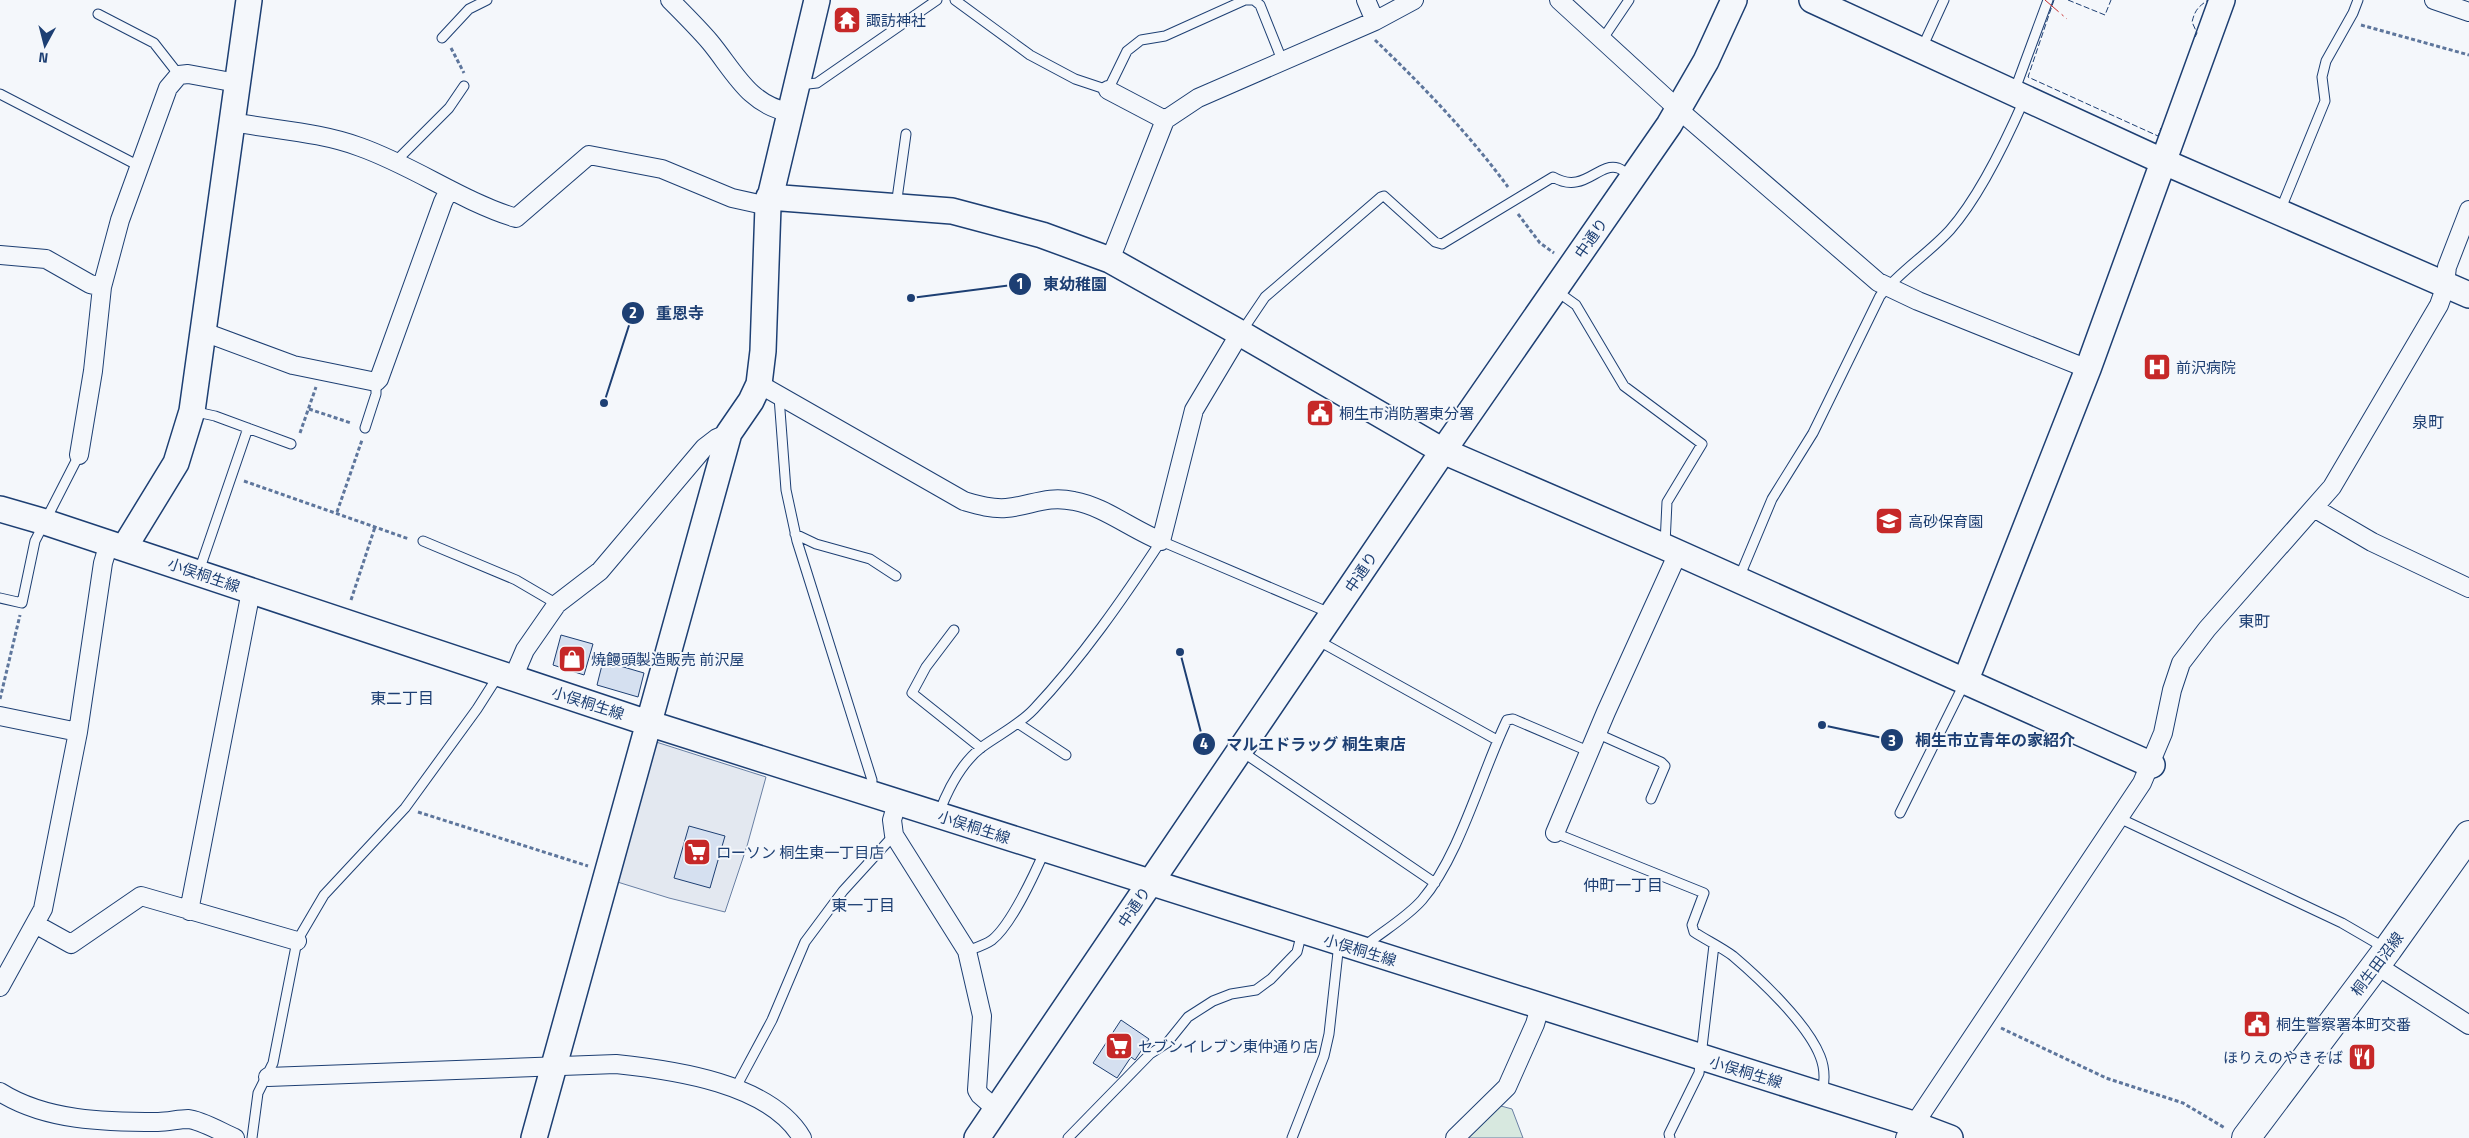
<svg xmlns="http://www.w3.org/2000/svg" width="2469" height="1138" font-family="'Titillium Web','Noto Sans JP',sans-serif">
	<rect width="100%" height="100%" fill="#f4f7fb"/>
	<path fill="#d7e8df" stroke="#687fa3" d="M1501,1106L1512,1109L1523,1138H1467L1486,1118Z"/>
	<path fill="#e3e8f0" stroke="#687fa3" d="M653,741L766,777L747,846L725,912L669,898L611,880Z"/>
	<path fill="#d5e0f0" stroke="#1d3f73" d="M561,635L593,644L584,675L553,665Z
		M603,661L644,673L638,697L597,685Z
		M689,826L725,836L710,888L674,878Z
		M1121,1020L1149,1039L1135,1060L1131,1057L1117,1078L1093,1063Z"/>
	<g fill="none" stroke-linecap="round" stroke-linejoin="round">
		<g stroke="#1d3f73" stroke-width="11">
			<path id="lane" d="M955,0L1030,55L1075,79L1108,90L1127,51L1141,40L1165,36L1245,0H1254L1260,5L1282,60
				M98,14L154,43L179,75
				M442,38L469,9L487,0
				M1602,40L1629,0
				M1922,48L1944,0
				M799,85L817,83L937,0
				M2014,92L2048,0
				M0,94L139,166
				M395,162L449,108L464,86
				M896,206L906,134
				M2280,211L2325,101L2322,77L2326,61L2353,13L2358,0
				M1555,290L1576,305L1624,386L1702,444L1667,502L1665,544
				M1242,331L1265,297L1381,197L1384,196L1435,242L1442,244L1553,177C1584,195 1598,162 1618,168C1623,170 1628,174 1632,177
				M779,397L786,490L797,541L872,780L871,792
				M192,411L215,416L291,444
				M365,428L376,394V382
				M795,534L816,544L870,559L896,576
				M423,541L516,580L557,604
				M199,571L248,428
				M1739,578L1772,499L1813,433L1880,296C1900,271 1928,254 1950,230C1979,197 2006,141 2024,100
				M0,598L22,603L35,541L79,455
				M954,630L926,667L912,693L981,748
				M1317,640L1497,740
				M1019,724L1066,755
				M1596,733L1661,762L1665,766L1651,799
				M1241,751L1435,883
				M939,813C948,789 961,763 982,747C1000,734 1019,725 1034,709C1082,658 1123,599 1161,541L1330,613
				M1900,813L1965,682
				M2119,818L2342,923L2385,948
				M1555,833L1704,893L1692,925L1694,932C1706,940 1721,947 1733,956C1760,979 1807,1023 1820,1056C1825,1068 1825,1081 1822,1094
				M1367,949L1371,941C1388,928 1408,916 1422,900C1460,855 1481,774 1507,720L1513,719L1588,751
				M967,951C975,948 985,945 992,940C1011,925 1035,873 1045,850
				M735,1089L772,1020L805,942L843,891L894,835
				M252,1138L258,1093L273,1063L297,941L324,895L405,808L477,709L498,676
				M1068,1138L1150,1054L1167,1043L1188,1017L1213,1001L1231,994L1256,990L1271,979L1297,952L1302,932
				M1292,1138L1324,1056L1329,1034L1339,943
				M1670,1138L1669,1134L1699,1073L1714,945"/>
		</g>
		<g stroke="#1d3f73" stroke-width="20">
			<path id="street" d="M670,0C684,14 698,28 710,42C734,71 749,105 789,112
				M1366,0L1375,21
				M1559,0L1679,110L1878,282L1918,301L2088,369
				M2434,0L2469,12
				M1108,90L1165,120
				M233,122C274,130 320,132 360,147C414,166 461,201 516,218L589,155L662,169L732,198L768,206
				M0,255L46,259L90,284L102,287
				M1110,260L1165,120L1198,98L1375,21L1414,0
				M204,332L293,365L376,382L379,379L443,202L449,190
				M759,384L964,501C978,505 991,509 1006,508C1031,506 1046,495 1074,501C1103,506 1133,530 1161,541L1194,410L1240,333
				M79,455L93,371L102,287L120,220L168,88L179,75L188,74L237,83
				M2314,508L2372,542L2469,588
				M513,678L525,650L557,604L600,571L704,448L717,438L729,433
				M0,716L78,732
				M897,803L892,820L894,835L967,951L982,1016L977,1090L980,1095L996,1109
				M1555,833L1606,712L1678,553
				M189,911L251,591
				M35,924L71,944L141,896L297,941
				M2376,965L2469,1025
				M0,987L43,909L78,732L103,563L109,543
				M268,1077L616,1064C673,1070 770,1083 802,1138
				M0,1092C46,1121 105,1122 158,1122C168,1122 179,1119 188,1119C201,1120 223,1133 235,1138
				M1455,1138L1507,1087L1535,1024L1540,1007
				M1905,1138L2142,783L2163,733L2172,690L2181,663L2207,629L2332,487L2439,305L2444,291L2447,267L2469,210"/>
		</g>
		<g stroke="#1d3f73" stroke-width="28">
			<path id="secondary" d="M1812,0L2162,161L2469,295
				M769,197L952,211L1042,235L1110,260L1240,333L1443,451L1665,547L2152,765
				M0,509L45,522L648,723L1913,1124L1950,1138
				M124,548L176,463L192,411L249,0
				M1965,682L2088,369L2222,0
				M534,1138L729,433L751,401L759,384L763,351L768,206L817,0
				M977,1138L1443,451L1669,125L1706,61L1734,0"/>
		</g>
		<g stroke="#1d3f73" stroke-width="30">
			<path id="primary" d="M2246,1138L2388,949L2469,835"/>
		</g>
		<path stroke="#5e769c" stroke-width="3" stroke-dasharray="4 2.5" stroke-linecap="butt" d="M2361,25L2469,55
			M1375,40C1423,86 1469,134 1508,187
			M451,48L464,73
			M1518,214L1540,243L1554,253
			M309,409L351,423
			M300,433L316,387
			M244,481L409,539
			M337,512L362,440
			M351,600L375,527
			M0,699L20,615
			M418,812L588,866
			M2001,1028L2106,1078L2183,1103L2225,1128"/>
		<use href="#lane" stroke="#f4f7fb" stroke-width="9"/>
		<use href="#street" stroke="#f4f7fb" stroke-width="18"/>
		<use href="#secondary" stroke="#f4f7fb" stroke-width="25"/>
		<use href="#primary" stroke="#f4f7fb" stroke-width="28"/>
		<path stroke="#1d3f73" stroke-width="1" stroke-dasharray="6 2.5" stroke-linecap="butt" d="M2054,0L2028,77L2158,136L2161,128
			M2068,0L2105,15L2111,0
			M2195,37L2197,33L2192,22C2195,10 2198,7 2208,0"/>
		<path stroke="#c62828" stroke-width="1" stroke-dasharray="18 4 2.5 4" stroke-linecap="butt" d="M2045,0L2067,19"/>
	</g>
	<defs>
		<g id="temple-square" transform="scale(1.4375)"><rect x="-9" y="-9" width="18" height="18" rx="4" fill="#c62828" stroke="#f4f7fb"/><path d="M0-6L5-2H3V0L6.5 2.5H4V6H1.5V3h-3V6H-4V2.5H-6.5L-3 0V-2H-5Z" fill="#fff"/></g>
		<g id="hospital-square" transform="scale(1.4375)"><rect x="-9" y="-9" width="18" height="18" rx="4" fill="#c62828" stroke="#f4f7fb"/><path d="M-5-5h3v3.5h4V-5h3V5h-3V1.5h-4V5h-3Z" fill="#fff"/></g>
		<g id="civic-square" transform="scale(1.4375)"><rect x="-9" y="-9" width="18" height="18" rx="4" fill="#c62828" stroke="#f4f7fb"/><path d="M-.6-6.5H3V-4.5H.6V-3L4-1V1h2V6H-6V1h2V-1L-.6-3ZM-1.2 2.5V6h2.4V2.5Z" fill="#fff"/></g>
		<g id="school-square" transform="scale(1.4375)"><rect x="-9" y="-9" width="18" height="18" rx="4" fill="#c62828" stroke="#f4f7fb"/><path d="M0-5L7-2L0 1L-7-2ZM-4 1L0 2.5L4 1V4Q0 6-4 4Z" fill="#fff"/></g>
		<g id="shop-square" transform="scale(1.4375)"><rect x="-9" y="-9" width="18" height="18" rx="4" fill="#c62828" stroke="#f4f7fb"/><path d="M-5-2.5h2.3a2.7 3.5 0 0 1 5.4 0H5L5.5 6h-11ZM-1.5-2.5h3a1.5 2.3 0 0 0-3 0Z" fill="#fff"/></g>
		<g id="supermarket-square" transform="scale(1.4375)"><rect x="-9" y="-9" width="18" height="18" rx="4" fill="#c62828" stroke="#f4f7fb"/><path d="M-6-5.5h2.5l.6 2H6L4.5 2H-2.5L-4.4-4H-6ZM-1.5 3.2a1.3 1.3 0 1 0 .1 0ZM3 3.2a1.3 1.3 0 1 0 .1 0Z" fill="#fff"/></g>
		<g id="restaurant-square" transform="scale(1.4375)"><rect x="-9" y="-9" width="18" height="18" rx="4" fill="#c62828" stroke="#f4f7fb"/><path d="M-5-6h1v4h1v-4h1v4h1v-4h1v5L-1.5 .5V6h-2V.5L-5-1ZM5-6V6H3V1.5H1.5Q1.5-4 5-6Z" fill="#fff"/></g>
	</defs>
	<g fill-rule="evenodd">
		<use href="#temple-square" x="847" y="20"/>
		<use href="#hospital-square" x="2157" y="367"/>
		<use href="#civic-square" x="1320" y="413"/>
		<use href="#school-square" x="1889" y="521"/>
		<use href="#shop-square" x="572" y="659"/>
		<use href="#supermarket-square" x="697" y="852"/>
		<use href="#civic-square" x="2257" y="1024"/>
		<use href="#supermarket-square" x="1119" y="1046"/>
		<use href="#restaurant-square" x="2362" y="1057"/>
	</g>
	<g text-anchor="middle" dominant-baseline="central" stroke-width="4" stroke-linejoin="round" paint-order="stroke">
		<g font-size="15" fill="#1d3f73" stroke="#f4f7fb" text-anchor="start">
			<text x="866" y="20">諏訪神社</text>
			<text x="2176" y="367">前沢病院</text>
			<text x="1339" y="413">桐生市消防署東分署</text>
			<text x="1908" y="521">高砂保育園</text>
			<text x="591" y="659">焼饅頭製造販売 前沢屋</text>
			<text x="716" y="852">ローソン 桐生東一丁目店</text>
			<text x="2276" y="1024">桐生警察署本町交番</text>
			<text x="1138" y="1046">セブンイレブン東仲通り店</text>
			<text x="2343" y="1057" text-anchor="end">ほりえのやきそば</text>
		</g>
		<g font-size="15" fill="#1d3f73" stroke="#f4f7fb">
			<text transform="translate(1591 238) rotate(-55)">中通り</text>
			<text transform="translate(1361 572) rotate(-56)">中通り</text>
			<text transform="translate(204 575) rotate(19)">小俣桐生線</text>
			<text transform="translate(588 703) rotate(18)">小俣桐生線</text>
			<text transform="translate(974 827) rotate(18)">小俣桐生線</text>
			<text transform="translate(1134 907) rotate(-56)">中通り</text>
			<text transform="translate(1360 950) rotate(17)">小俣桐生線</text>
			<text transform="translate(2377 964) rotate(-53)">桐生田沼線</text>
			<text transform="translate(1746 1072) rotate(17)">小俣桐生線</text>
		</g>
		<g font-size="16" fill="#1d3f73" stroke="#f4f7fb">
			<text x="2428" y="422">泉町</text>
			<text x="2254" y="621">東町</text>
			<text x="402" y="698">東二丁目</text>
			<text x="1623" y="885">仲町一丁目</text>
			<text x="863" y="905">東一丁目</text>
		</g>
	</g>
	<path fill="none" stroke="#1d3f73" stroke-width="2" d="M911 298L1020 284M604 403L633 313M1822 725L1892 740M1180 652L1204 744"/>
	<g fill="#1d3f73" stroke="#f4f7fb" stroke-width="2">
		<circle cx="911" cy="298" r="5"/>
		<circle cx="604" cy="403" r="5"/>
		<circle cx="1822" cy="725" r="5"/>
		<circle cx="1180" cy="652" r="5"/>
		<circle cx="1020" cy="284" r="12"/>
		<circle cx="633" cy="313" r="12"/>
		<circle cx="1892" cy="740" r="12"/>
		<circle cx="1204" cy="744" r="12"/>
	</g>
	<g font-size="15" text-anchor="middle" font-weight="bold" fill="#fff">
		<text x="1020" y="289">1</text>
		<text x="633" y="318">2</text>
		<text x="1892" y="746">3</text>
		<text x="1204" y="749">4</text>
	</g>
	<g font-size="16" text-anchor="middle" font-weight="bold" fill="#1d3f73" stroke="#f4f7fb" stroke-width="4" stroke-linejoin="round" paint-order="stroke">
		<text x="1075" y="290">東幼稚園</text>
		<text x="680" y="319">重恩寺</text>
		<text x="1995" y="746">桐生市立青年の家紹介</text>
		<text x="1316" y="750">マルエドラッグ 桐生東店</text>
	</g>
	<g transform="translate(45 45) rotate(187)" stroke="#f4f7fb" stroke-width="4" paint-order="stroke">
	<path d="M0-4L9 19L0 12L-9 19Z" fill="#1d3f73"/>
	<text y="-8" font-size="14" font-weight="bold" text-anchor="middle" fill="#1d3f73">N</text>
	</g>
</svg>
